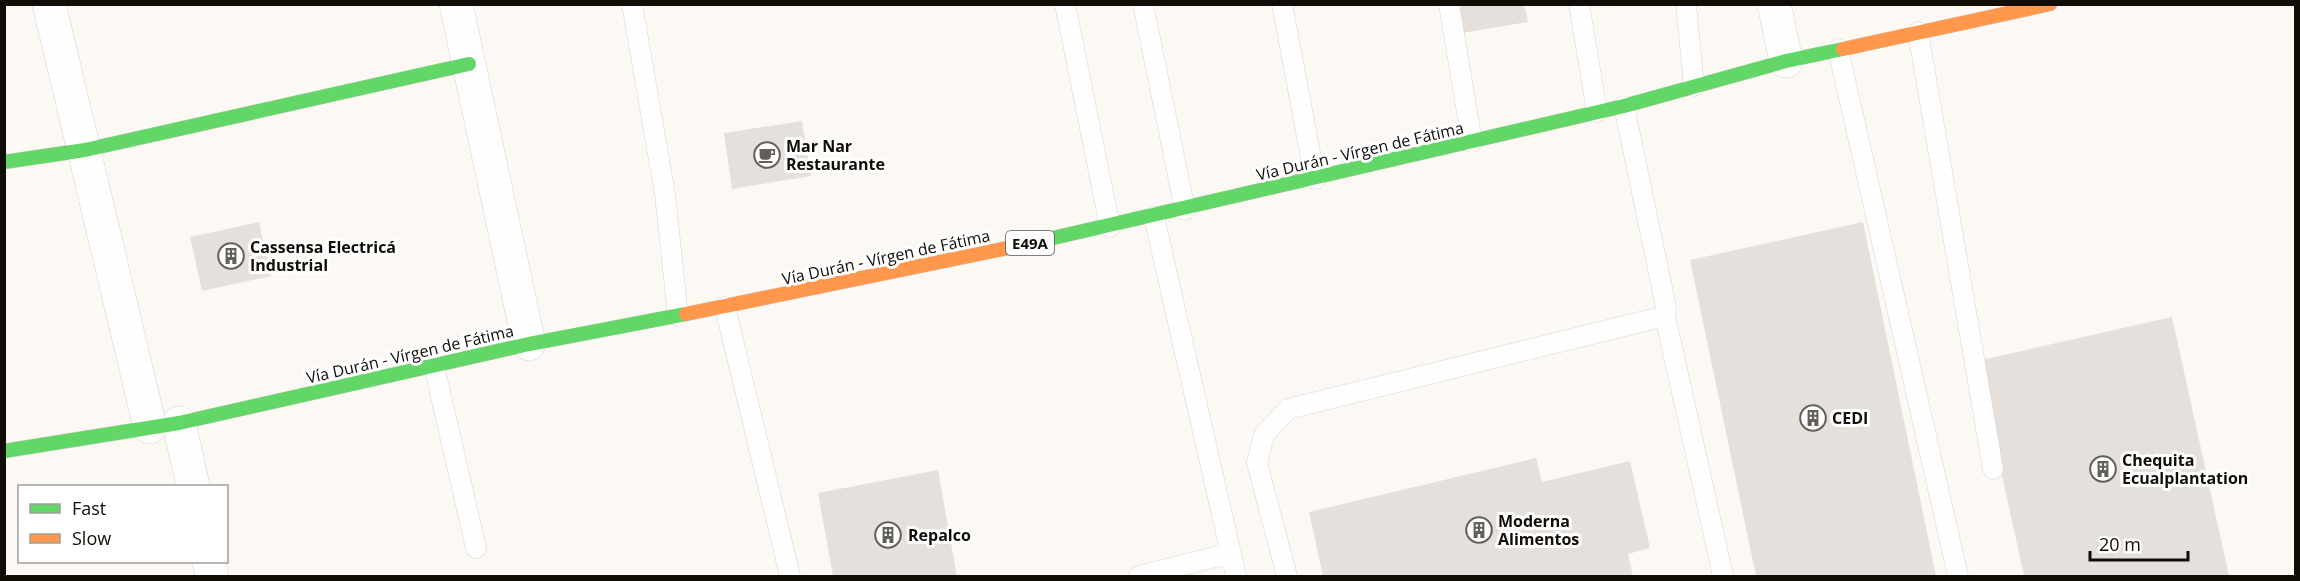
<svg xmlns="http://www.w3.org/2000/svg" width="2300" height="581" font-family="'Open Sans',sans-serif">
	<rect width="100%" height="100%" fill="#fcf9f5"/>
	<path fill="#e6e0dc" d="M1451,4H1524L1528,22L1456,34Z
		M802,121L811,176L732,189L724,133Z
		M259,222L271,276L202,291L190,237Z
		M1863,222L1936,576H1756L1690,260Z
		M2172,317L2229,576H2024L1977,361Z
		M1536,458L1542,482L1630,461L1650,548L1628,554L1633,576H1323L1309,512Z
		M938,470L957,576H833L818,493Z"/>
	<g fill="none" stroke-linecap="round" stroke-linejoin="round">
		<g stroke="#d7d3ce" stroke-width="21">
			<path id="lane" d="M632,4L665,194L678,316
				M1065,4L1110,227
				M1143,4L1185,210
				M1282,4L1315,179
				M1449,4L1472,142
				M1579,4L1597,112
				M1686,4L1694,86
				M1918,32L1993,469
				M1838,49L1958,576
				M1624,106L1666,307L1665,316L1723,576
				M1154,217L1236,576
				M725,307L790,576
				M434,366L476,548
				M1139,576L1231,553
				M1287,576L1257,463L1264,435L1288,409L1665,316"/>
		</g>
		<g stroke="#d7d3ce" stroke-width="34">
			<path id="street" d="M49,4L150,427
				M456,4L529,344
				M1774,4L1786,61
				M179,423L193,486
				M209,562L212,576"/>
		</g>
		<g stroke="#d7d3ce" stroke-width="15">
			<path id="fast" d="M4,162L85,150L469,64
				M1027,244L1624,106L1786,61L1843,49
				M4,451L179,423L529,344L686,314"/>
		</g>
		<g stroke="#d7d3ce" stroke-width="15">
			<path id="slow" d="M1843,49L2050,4
				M686,314L1027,244"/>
		</g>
		<use href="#lane" stroke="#fffefe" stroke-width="20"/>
		<use href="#street" stroke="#fffefe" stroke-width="33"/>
		<use href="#fast" stroke="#63d668" stroke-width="14"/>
		<use href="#slow" stroke="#ff974d" stroke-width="14"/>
	</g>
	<defs>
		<g id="cafe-ring" transform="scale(1.35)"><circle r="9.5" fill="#fff" stroke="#635f5a" stroke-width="1.5"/><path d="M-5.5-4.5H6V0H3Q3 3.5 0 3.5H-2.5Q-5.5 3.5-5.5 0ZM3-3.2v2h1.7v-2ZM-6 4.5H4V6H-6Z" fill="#635f5a"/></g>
		<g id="building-ring" transform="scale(1.35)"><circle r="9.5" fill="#fff" stroke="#635f5a" stroke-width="1.5"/><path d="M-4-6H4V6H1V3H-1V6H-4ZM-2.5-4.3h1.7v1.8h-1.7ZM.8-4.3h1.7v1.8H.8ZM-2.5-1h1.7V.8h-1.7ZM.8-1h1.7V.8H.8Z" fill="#635f5a"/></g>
	</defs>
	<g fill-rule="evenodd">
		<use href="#cafe-ring" x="767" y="155"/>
		<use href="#building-ring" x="231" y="256"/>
		<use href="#building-ring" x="1813" y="418"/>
		<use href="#building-ring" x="2103" y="469"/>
		<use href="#building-ring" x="1479" y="530"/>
		<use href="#building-ring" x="888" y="535"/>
	</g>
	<g text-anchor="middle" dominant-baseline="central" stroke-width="6" stroke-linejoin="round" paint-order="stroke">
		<rect fill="#fff" stroke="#585551" stroke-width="1.5" x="1006" y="231" width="48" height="24" rx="4.5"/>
		<g font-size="15" font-weight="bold" fill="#100c06">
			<text x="1030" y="243">E49A</text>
		</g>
		<g font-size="16" font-weight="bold" fill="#100c06" stroke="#fff" text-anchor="start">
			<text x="786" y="146">Mar Nar<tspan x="786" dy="18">Restaurante</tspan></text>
			<text x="250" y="247">Cassensa Electricá<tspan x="250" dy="18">Industrial</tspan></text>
			<text x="1832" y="418">CEDI</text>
			<text x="2122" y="460">Chequita<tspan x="2122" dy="18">Ecualplantation</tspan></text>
			<text x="1498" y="521">Moderna<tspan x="1498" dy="18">Alimentos</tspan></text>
			<text x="908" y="535">Repalco</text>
		</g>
		<g font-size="16" fill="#100c06" stroke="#fff">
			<text transform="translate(1360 151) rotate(-13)">Vía Durán - Vírgen de Fátima</text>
			<text transform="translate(886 257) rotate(-12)">Vía Durán - Vírgen de Fátima</text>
			<text transform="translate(410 354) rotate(-13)">Vía Durán - Vírgen de Fátima</text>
		</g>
	</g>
	<rect width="2300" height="581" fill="none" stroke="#100c06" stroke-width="12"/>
	<rect x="18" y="485" width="210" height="78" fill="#ffffff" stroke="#9f9e9b" stroke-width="1.5"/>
	<rect x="30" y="504" width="30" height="9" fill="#63d668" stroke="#9f9e9b" stroke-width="1.5"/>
	<text x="72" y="515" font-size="18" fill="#100c06">Fast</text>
	<rect x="30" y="534" width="30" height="9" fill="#ff974d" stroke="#9f9e9b" stroke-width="1.5"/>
	<text x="72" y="545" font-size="18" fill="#100c06">Slow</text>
	<path d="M2090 551v9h98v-9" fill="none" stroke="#100c06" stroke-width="3"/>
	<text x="2099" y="551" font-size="18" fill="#100c06" stroke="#ffffff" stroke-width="4.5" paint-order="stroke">20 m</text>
</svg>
